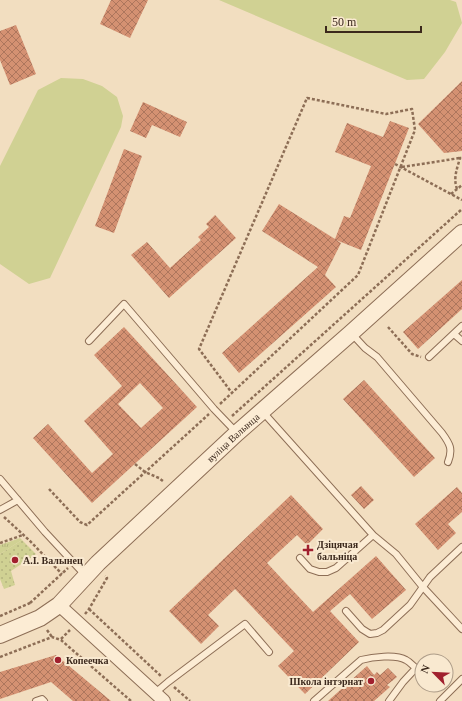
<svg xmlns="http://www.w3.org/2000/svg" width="462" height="701" font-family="Georgia,serif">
	<defs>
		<pattern id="grass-tufts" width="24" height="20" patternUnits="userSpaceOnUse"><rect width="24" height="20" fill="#d0d193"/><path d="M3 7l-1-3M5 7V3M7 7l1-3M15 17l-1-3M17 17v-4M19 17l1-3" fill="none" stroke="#b4b37e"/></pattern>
		<pattern id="garden-dots" width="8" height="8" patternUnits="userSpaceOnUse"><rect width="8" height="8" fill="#d0d193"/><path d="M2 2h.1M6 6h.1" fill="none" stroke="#b4b37e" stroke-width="1.8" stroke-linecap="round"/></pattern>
		<pattern id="building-cross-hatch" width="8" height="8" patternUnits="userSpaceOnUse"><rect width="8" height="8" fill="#d49172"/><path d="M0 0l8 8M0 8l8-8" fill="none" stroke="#ad765d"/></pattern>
	</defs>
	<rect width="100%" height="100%" fill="#f2dec0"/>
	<path fill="url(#grass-tufts)" d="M20,538L22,540L0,554V545Z"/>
	<path fill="url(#garden-dots)" d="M22,540L36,554L11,571L15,585L4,589L0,579V554Z"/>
	<path fill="#d0d193" d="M219,0H450L456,2L462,23L445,52L424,79L407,80Z
		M61,78L83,79L102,86L117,97L123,116L121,127L50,278L29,284L0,264V166L38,90Z"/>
	<path fill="url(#building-cross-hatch)" fill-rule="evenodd" d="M111,0H148L130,38L100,24Z
		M16,25L36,74L10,85L0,60V31Z
		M462,81V151L444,153L418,124Z
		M143,102L187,122L180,137L152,125L146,138L130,131Z
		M390,121L409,128L361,250L336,240L341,243L325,275L336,287L239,373L222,353L318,267L262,231L279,204L335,239L344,216L350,218L371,166L335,152L347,123L383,137Z
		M124,149L142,156L114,233L95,226Z
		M215,215L236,238L169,298L131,255L147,242L170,268L201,240L198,237L209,227L206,224Z
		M462,280V309L418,349L403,332Z
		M124,327L197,407L92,503L33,438L48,424L92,473L113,454L84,421L122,386L94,355ZM140,383L163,408L141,428L118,404Z
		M364,380L435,458L414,477L343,399Z
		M361,486L374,500L364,509L351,495Z
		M457,487L462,493V512L448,524L456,533L438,550L415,524Z
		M291,495L323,529L307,545L297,535L267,563L313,612L376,556L406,590L372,619L350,594L330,611L359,642L305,694L278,666L294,651L235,589L208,615L219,626L201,644L169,611Z
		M56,655L111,701H73L51,682L0,699V672Z
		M367,666L374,675L377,672L380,675L388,668L397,677L387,685L390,687L374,701H328Z"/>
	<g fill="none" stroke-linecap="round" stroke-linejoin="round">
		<g stroke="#8d6e56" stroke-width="8">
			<path id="service" d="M352,334L365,348L377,357L442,433C450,444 453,449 448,462
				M454,334L462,341
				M89,341L124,304L214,409L237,433
				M429,357L462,326
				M262,411L373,535L396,554L422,586L462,629
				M0,479L45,532L85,575
				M0,510L18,500
				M300,558L310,569L319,572H327L336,568L373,535
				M346,611L362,629L370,634L377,633L383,630L410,605L430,577L462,547
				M155,693L168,682L245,624L269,652
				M36,701L42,699L44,701
				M314,701L361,660C372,657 396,654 406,660C410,662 413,666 416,668
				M389,701L403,682L416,668L422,670
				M440,701L462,679"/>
		</g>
		<g stroke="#8d6e56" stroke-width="14">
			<path id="minor" d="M59,605L164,701"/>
		</g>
		<g stroke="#8d6e56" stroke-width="18">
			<g id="tertiary">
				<path id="s1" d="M0,635L40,618L59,605L98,563L237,433L351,333L462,233"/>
			</g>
		</g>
		<path stroke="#8d6e56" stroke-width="2.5" stroke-dasharray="3 2" stroke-linecap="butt" d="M395,164L462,200
			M402,167L460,158
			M457,189C453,178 457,169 460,158H462
			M451,194L462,185
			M388,327L412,354L421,357
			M220,404L358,275L415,130L412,109L386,114L307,98L199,349L232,393
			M232,416L462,209
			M135,464L145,472L159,478L164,482
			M49,489L80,522L87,525L209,414
			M4,517L29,540L62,574
			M0,543L23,535
			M30,603L68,568
			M89,609L162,677
			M85,614L89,609L107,578L105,576
			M0,616L30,603
			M47,630L52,637
			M61,639L70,630
			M0,657L52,637L61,640L131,701
			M174,687L190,701"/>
		<use href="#service" stroke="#fcecd4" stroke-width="6"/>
		<use href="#minor" stroke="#fcecd4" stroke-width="12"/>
		<use href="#tertiary" stroke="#fcecd4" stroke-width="16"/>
	</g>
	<g fill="#a1202e" stroke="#f9e9d0" stroke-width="1.5">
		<path d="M306 544h4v4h4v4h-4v4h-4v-4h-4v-4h4z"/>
		<circle cx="15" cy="560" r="4"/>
		<circle cx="58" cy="660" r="4"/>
		<circle cx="371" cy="681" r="4"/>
	</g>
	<g text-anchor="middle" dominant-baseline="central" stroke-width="4" stroke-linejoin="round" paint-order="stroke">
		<g font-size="10" fill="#3b281c" stroke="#f9e9d0">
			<text stroke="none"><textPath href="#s1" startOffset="308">вуліца Валынца</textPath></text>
		</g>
		<g font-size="10" font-weight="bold" fill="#3b281c" stroke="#f9e9d0" text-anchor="start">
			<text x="317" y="544">Дзіцячая<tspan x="317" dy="12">бальніца</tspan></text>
			<text x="23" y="560">А.І. Валынец</text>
			<text x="66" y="660">Копеечка</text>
			<text x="363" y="681" text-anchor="end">Школа інтэрнат</text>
		</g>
	</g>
	<g transform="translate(434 673) rotate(294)"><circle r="19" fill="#f9e9d0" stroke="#ad9c88"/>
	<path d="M0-3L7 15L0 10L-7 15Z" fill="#a1202e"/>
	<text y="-6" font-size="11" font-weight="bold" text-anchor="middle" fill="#3b281c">N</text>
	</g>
	<path d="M326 26v6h95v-6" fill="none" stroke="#3b281c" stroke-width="2"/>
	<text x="332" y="26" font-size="12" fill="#3b281c" stroke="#f9e9d0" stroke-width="3" paint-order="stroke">50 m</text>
</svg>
